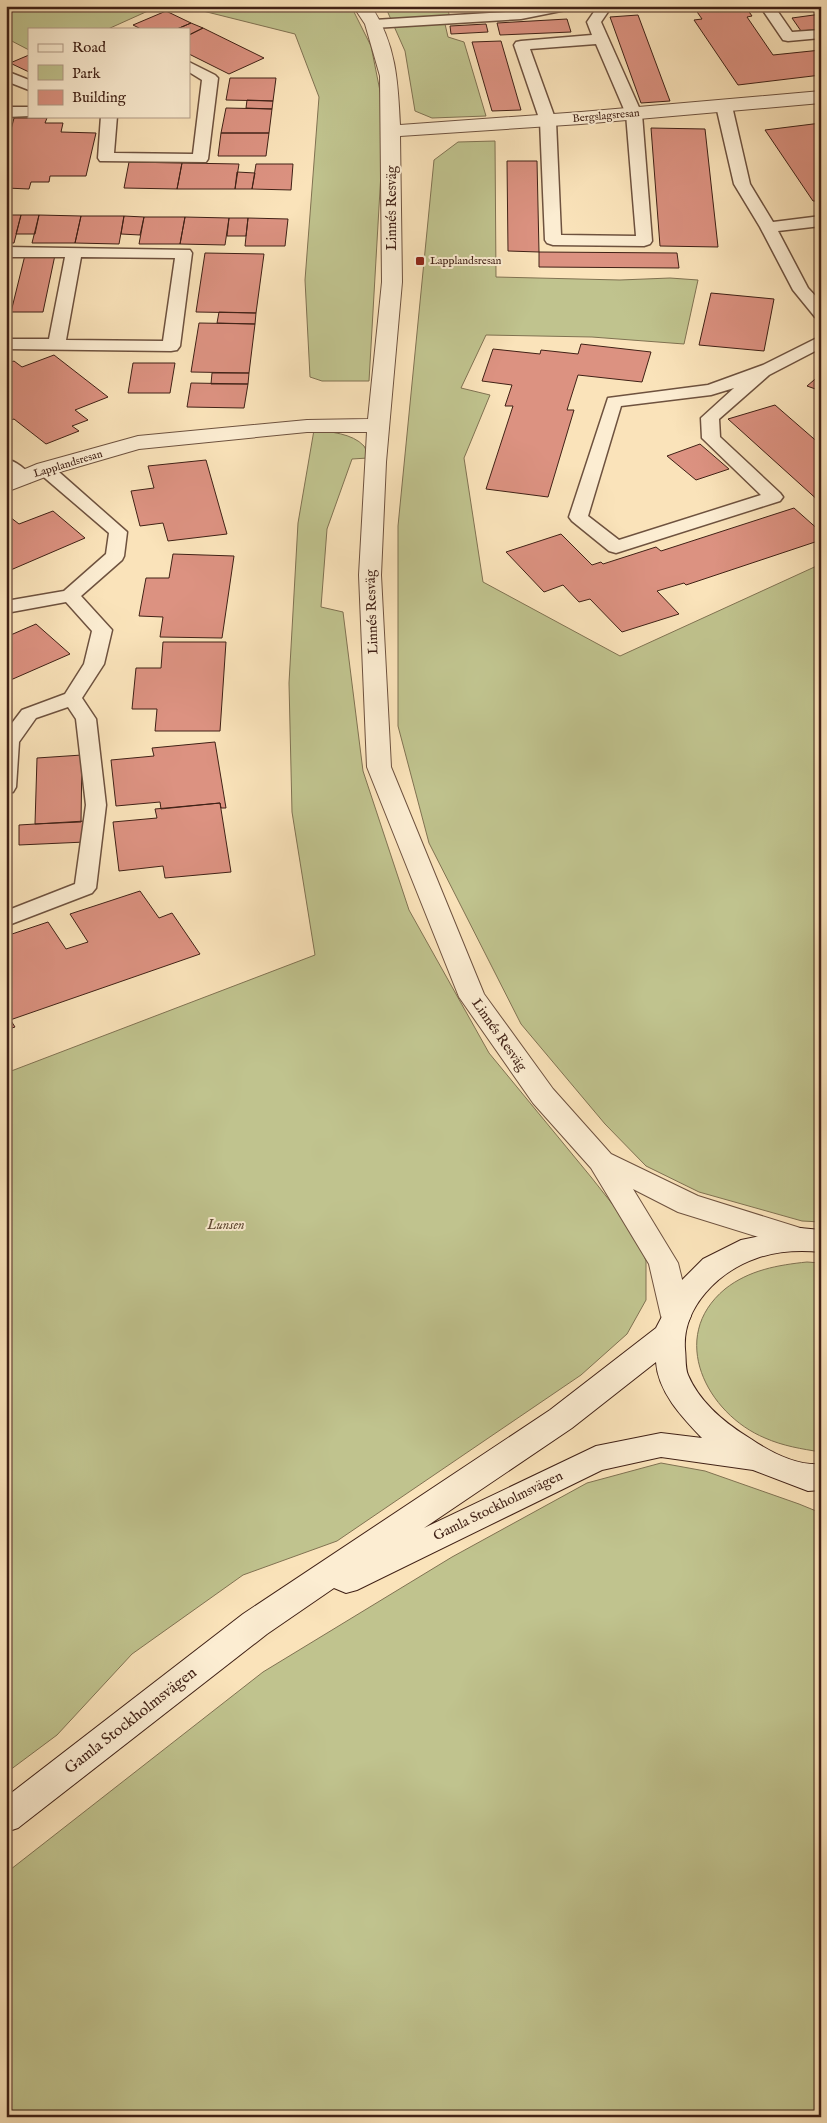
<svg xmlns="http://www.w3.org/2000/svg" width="827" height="2123" font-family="'IM FELL English',serif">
	<rect width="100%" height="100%" fill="#fae3ba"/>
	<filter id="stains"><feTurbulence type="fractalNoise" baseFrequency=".004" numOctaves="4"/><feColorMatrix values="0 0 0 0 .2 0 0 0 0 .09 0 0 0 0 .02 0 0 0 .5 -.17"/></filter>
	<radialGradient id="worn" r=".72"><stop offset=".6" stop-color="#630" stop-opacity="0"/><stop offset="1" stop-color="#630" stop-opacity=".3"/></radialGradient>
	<path fill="#c0c38e" stroke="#807252" d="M6,6H159L108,29H29V50L6,38Z
		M183,6L352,8L371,46L381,96L382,155L369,381H322L310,377L305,280L319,97L295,34Z
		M385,6H447L449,14L445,24L448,37L464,42L486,116L432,118L415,111L405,51Z
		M495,141L496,277L620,280L670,278L698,280L684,344L592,337L486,335L461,388L490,395L464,458L483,582L620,656L821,564V1222L802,1221L699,1192L646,1166L605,1124L521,1024L429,843L398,726V526L434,160L458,142Z
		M314,430C330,432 352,433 364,446C366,449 367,454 368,458L352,459L327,529L321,607L343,612L363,771L409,910L489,1053L591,1177L636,1234L646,1261V1300L627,1334L581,1375L337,1541L243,1575L132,1654L57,1735L6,1773V1073L315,955L292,812L289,683L298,523Z
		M807,1262L821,1263V1452C802,1449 783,1446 765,1438C707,1414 667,1337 725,1289C749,1270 778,1265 807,1262Z
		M661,1463L705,1471L799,1504L821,1513V2117H6V1873L263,1672L452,1557L587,1483Z"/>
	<path fill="#dc9281" stroke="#402116" d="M693,6H745L752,16L747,17L773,55L821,50V75L738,85L694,20L702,19Z
		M166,11L191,23L177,29H141L133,25Z
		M821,14V29L801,31L792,18Z
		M638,15L670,101L641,103L610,17Z
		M567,19L571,32L500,35L497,23Z
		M191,23L203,28L189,35V29H177Z
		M486,24L488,32L451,34L450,26Z
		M203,28L264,58L229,74L189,54V35Z
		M501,41L521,110L492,111L472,42Z
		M29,55V72L10,63Z
		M230,78H276L273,101L226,100Z
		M247,100L273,101L272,109L246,108Z
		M226,108L272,109L269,133H221Z
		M14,118H47L45,123H63L61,132L96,133L86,176H50L49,182H31L29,189L6,188V149Z
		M821,123V201H813L765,130Z
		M651,128L705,129L718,247L660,246Z
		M221,133H269L266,156H218Z
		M507,161H537L539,252L508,251Z
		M129,162L182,163L177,189L124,188Z
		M182,163L239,164L235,189H177Z
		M256,164H293L291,190L252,189Z
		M237,172L255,173L252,189H235Z
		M6,215H21L14,243H6Z
		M21,215H39L35,234H16Z
		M39,215L81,216L75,243H32Z
		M81,216H124L119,244L75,243Z
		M124,216L144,217L140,235L121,234Z
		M144,217H185L180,244H139Z
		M185,217L229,218L225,245L180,244Z
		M229,218H248L246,236H227Z
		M248,218L288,219L285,246H245Z
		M539,252L677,253L679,268L539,267Z
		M205,253L264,254L256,313L196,312Z
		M25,255H55L43,312H11Z
		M711,293L774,299L764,351L699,345Z
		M219,312L256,313L255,324L217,323Z
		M199,323L255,324L249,373L191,372Z
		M581,344L651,352L642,382L578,375L567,410H574L548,497L486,489L513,406H505L512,385L482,381L493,349L540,354L541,350L578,354Z
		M54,355L108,397L75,410L88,420L72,426L79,431L46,444L14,419L6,422V364L14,361L22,367Z
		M133,363H175L170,393H128Z
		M212,373H249L248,384H211Z
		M821,374V391L807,386Z
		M191,383L248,384L244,408L187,407Z
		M775,405L821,445V503L728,419Z
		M700,444L729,469L696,480L667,456Z
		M206,460L227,534L168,541L163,523L140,526L131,491L154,488L148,466Z
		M794,508L821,532V540L686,585L684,583L657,591L679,614L622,632L590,599L579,602L563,585L544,592L506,552L561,534L592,565L601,562L603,564L656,547L661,551Z
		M53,511L85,538L6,572V514L19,524Z
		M173,554L234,556L222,638L160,637L163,617L139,616L146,578H169Z
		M36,624L70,654L6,682V637Z
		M163,642H226L220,731H155L157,709H132L136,668H161Z
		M215,742L226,808H221L220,803L161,809L160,802L116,806L111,760L154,756L152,748Z
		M82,755L81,822L35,824L37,758Z
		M220,803L231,872L165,878L163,866L119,871L113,822L157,818L155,809Z
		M85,821V842L19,845V825Z
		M140,891L159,918L172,913L200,954L10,1020L6,1013V936L48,922L66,949L88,942L70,914Z
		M6,1013L15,1027L6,1030Z"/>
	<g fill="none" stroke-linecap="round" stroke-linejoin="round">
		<g stroke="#6e523f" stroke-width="3">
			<path id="service" d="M543,6H573L571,9L521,19L374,28L369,27L367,24L369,21L374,20L521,11Z
				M598,6H612L601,22L642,114L652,241L650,244L644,246L553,245L547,243L545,240L540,121L514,45L516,42L521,41L592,35L587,22ZM596,44L626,114L636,236L561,235L556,121L530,49Z
				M760,6H774L792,32L821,30V38L788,41L783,40Z
				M189,62L215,75L218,78L208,159L206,162L100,161L98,158L101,116H117L114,153L193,154L202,80L189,72Z
				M6,71L29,80V90L6,81Z
				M724,101L729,103L732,106L750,184L773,222L821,216V226L778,231L808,288L821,302V318L815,317L793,290L760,227L734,184L716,106L719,103Z
				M6,107H29V116H30L6,117Z
				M6,247L190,250L192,253L180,346L177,350L171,351L6,349V339H49L65,257H6ZM81,257L175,258L163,341L66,340Z
				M821,336V348L769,375L719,419L720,437L780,493L783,497L780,501L616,553L609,551L572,521L569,517L608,398L708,385L763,365ZM734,388L701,418L702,438L761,495L619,540L588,516L621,406L711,395Z
				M6,459C16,461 27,470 33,478L30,482C20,485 14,479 6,473Z
				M45,464L51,465L127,532L124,556L122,560L81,596L112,630L104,664L82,698L96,719L106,805L96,888L92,893L6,926V911L75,884L86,805L76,719L68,707L36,718L19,742L16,787L13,792L6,793V731L22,710L65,694L84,664L92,631L66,602L6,613V601L64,591L106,554L109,533L39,473L36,469L39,465Z"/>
		</g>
		<g stroke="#6e523f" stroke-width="2">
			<path id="minor" d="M353,6H371C396,44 398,81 400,125L581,112L821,91V103L581,124L400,136L402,282L386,462L381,575L391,767L484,994L553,1089L611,1154L698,1196L810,1231L815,1239L810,1247L800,1250L678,1212L633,1189L678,1263L691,1316L687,1324L676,1327L665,1324L661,1316L649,1264L591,1168L533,1103L459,997L367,767L359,575L367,432H307L139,449L53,474L6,492V477L37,464L138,436L307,420L368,419L382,282L380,76L365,24Z"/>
		</g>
		<g stroke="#402116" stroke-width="2">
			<path id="secondary" d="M800,1228L821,1230V1252C800,1250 777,1251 757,1258C719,1271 682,1307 685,1349C686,1357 685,1368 688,1375C700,1403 726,1424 751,1439C770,1452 797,1466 821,1464V1490L808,1491L753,1470L661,1457L602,1470L357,1590L346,1593L334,1588L267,1634L18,1828L6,1832V1797L243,1614L550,1410L656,1328L680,1282L703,1259L741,1240ZM656,1362C658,1392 682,1417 702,1438L661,1433L596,1446L424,1528L572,1428Z"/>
		</g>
		<use href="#service" fill="#fcedd2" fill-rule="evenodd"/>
		<use href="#minor" fill="#fcedd2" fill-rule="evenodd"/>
		<use href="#secondary" fill="#fcedd2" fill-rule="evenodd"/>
	</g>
	<rect fill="#8f2418" stroke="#fcedd2" stroke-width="2" x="415" y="256" width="10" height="10" rx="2.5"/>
	<g text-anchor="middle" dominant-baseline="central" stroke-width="4" stroke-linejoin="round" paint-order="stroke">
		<g font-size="11" fill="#402116" stroke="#fcedd2">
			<text transform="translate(606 116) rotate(-5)">Bergslagsresan</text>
			<text transform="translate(68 464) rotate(-17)">Lapplandsresan</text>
		</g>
		<g font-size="11" fill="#402116" stroke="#fcedd2" text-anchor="start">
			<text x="430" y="261">Lapplandsresan</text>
		</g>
		<g font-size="14" fill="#402116" stroke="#fcedd2">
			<text transform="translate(392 208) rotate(-90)">Linnés Resväg</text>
			<text transform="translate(372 612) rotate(-92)">Linnés Resväg</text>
			<text transform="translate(499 1035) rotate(55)">Linnés Resväg</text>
			<text transform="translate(498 1506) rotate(-26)">Gamla Stockholmsvägen</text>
		</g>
		<g font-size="14" font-style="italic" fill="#604a34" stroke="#fcedd2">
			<text x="226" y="1225">Lunsen</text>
		</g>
		<g font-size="16" fill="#402116" stroke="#fcedd2">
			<text transform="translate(131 1721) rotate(-38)">Gamla Stockholmsvägen</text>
		</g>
	</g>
	<rect width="827" height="2123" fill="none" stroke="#fae3ba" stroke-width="25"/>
	<rect x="8" y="8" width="812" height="2108" fill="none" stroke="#402116" stroke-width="2.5"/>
	<rect x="12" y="12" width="802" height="2098" fill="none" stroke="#402116"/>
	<rect x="28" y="28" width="162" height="90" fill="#fcedd2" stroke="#b19b87"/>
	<rect x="38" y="44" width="25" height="8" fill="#fcedd2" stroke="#b19b87"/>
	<text x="72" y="52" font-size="15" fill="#402116">Road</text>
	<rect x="38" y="65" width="25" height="15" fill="#c0c38e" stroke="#b19b87"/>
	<text x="72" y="78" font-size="15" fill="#402116">Park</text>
	<rect x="38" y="90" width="25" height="15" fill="#dc9281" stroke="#b19b87"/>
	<text x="72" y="102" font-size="15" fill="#402116">Building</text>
	<rect width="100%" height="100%" filter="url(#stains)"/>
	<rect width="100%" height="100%" fill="url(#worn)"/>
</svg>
